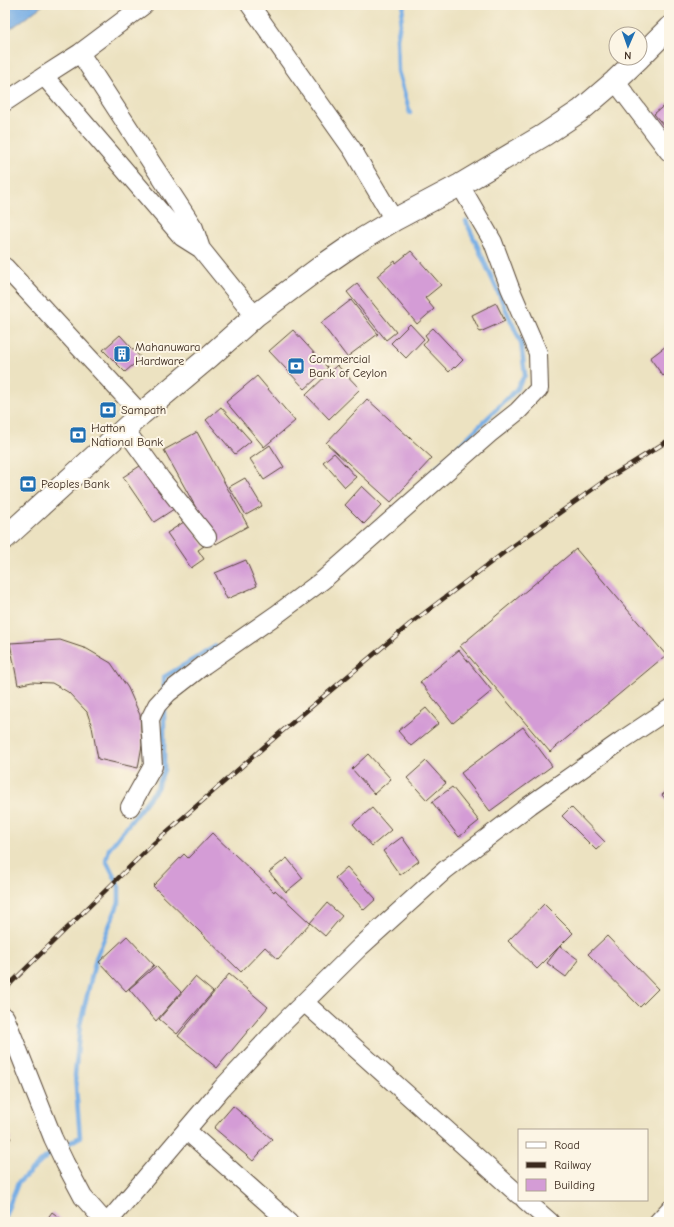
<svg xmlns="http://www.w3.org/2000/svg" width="674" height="1227" font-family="'Comic Neue',sans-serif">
	<rect width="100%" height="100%" fill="#fcf5e5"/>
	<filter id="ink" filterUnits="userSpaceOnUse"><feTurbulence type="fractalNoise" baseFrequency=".025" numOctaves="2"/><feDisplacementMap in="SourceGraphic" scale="8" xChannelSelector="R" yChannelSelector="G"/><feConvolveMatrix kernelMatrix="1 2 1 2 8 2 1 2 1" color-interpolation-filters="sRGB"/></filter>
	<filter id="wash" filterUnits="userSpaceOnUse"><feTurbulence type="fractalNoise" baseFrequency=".012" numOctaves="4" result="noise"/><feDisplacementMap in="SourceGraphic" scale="16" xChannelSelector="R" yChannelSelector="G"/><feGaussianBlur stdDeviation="0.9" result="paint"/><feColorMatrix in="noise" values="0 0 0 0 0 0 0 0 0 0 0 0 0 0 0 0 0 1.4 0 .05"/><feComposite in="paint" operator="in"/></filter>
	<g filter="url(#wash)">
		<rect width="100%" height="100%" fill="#ece2c1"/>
		<path fill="#76ade5" stroke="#586c82" d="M5,5H43L5,33Z"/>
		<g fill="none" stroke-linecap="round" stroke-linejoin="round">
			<path stroke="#76ade5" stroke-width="4.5" d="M404,5L397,38L398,71L410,113
				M429,475L515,391L525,375L521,343L466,221
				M164,689V677L216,646
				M61,1148L80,1137L75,1075L80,1025L96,958L119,902V886L106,860L109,849L157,788L164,770V706
				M5,1216L18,1183L46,1157L55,1151"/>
		</g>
		<g id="blocks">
			<path fill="#d49cd6" d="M667,103L669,106V132L654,114Z
				M411,251L441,285L425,298L434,309L417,324L377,276L395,261L396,263Z
				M357,284L396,332L386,340L347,292Z
				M351,300L378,334L347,357L321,323Z
				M496,303L505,321L480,332L472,315Z
				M410,324L424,339L406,358L391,343Z
				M433,328L463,360L455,368L454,367L449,372L423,345L428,339L425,335Z
				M293,330L328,368L305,389L269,351Z
				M120,335L141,358L125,372L103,350Z
				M666,346L669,350V371L663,376L650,358Z
				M337,365L360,389L329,419L306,395Z
				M257,376L295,421L264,447L226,402Z
				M367,399L432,458L391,502L326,443Z
				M221,407L251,441L235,454L206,420Z
				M197,432L248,526L216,544L164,450Z
				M270,445L284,467L264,480L250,459Z
				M334,453L356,477L345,487L323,462Z
				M146,462L177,507L154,522L123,477Z
				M245,478L262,506L246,515L229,487Z
				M362,486L382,505L364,524L345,505Z
				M187,520L204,546L198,550L204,559L191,568L167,533Z
				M576,549L666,655L550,752L460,646Z
				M246,560L257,586L227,599L215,573Z
				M60,640L87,649L111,663L128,688L140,715L142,745L138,768L98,759L92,727L87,712L68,692L52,683L32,682L18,685L10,643Z
				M459,650L492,691L453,723L420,682Z
				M426,708L439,723L411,746L398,731Z
				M523,727L552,766L490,811L461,773Z
				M368,754L391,779L374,794L352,769Z
				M426,761L446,783L427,800L407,778Z
				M452,787L479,821L459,837L432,802Z
				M669,789V803L662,795Z
				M571,807L605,842L596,850L562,816Z
				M372,808L391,830L372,846L353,824Z
				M212,833L274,892L275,890L310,923L278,959L265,947L241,972L153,886L184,854L188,858Z
				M402,837L419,861L400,875L383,851Z
				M287,858L303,878L286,892L269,872Z
				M347,867L376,899L364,910L335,878Z
				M327,903L342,916L325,936L310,923Z
				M544,904L573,933L560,946L579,960L566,977L547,963L560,946L537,969L508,941Z
				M127,936L154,965L126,991L99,962Z
				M607,936L658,989L640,1007L588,954Z
				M156,966L181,992L156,1021L129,989Z
				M229,974L268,1007L217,1068L178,1036Z
				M195,977L213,992L177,1034L159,1019Z
				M233,1106L272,1139L253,1161L214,1128Z
				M5,1133L11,1138L5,1146Z
				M52,1212L65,1222H45Z"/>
		</g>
	</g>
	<g filter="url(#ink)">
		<use href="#blocks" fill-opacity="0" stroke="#564636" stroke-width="1"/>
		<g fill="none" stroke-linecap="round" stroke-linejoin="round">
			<g stroke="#564636" stroke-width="20">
				<path id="minor" d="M250,5L352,149L394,220
					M80,53L194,228L201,249L255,316
					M44,76L182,237L201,249
					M615,81L669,152
					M5,102L44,76L80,53L144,5
					M5,267L141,414
					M124,428L161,479L207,537
					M130,807L153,766L150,719L157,705L168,693L204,665L276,615L323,580L489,434L518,411L539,389L538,353L510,288L493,242L460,185
					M304,1002L519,1195
					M5,1017L53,1138L65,1163L83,1197L105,1222
					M186,1130L289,1222
					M525,1200L550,1222
					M108,1222L222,1088L280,1026L360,947L445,870L530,805L621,741L669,709
					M658,1222L669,1210"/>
			</g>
			<g stroke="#564636" stroke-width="24">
				<path id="primary" d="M640,57L669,28
					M5,538L141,414L209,357L255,316L322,266L354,244L394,220L460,185L544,135L580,111L615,81L639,58"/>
			</g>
			<use href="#minor" stroke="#fff" stroke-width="18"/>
			<use href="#primary" stroke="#fff" stroke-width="22"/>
			<g stroke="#3b2a1e" stroke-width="4.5">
				<path id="rail" d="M5,990L12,982L153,844L280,733L410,624L506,551L607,479L669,440"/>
			</g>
			<use href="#rail" stroke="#fcf5e5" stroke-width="3" stroke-dasharray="9" stroke-linecap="butt"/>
		</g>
	</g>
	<defs>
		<g id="building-square" transform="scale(0.9)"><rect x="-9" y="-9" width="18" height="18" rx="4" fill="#1f6fb2" stroke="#fcf5e5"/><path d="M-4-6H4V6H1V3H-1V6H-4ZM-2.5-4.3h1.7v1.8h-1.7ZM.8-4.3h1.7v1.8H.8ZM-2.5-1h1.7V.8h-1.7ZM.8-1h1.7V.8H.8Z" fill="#fff"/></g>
		<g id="bank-square" transform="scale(0.9)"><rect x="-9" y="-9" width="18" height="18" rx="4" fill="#1f6fb2" stroke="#fcf5e5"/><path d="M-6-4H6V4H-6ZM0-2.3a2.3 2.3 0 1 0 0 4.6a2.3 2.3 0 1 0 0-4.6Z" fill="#fff"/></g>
	</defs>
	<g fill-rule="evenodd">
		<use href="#building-square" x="122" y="354"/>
		<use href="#bank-square" x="296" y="366"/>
		<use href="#bank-square" x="108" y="410"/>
		<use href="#bank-square" x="78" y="435"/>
		<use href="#bank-square" x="28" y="484"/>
	</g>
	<g text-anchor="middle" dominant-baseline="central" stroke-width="4" stroke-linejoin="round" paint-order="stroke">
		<g font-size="12" fill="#3b2a1e" stroke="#fcf5e5" text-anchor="start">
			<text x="135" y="347">Mahanuwara<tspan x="135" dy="14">Hardware</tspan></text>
			<text x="309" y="359">Commercial<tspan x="309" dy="14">Bank of Ceylon</tspan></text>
			<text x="121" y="410">Sampath</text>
			<text x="91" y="428">Hatton<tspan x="91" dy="14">National Bank</tspan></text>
			<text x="41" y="484">Peoples Bank</text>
		</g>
	</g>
	<rect width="674" height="1227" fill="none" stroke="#fcf5e5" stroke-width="20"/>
	<rect x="518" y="1129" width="130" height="72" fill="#fcf5e5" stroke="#afa495"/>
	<rect x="526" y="1142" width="20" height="6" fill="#ffffff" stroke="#afa495"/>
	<text x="554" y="1149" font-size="12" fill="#3b2a1e">Road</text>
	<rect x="526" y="1162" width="20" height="6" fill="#3b2a1e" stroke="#afa495"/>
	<text x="554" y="1169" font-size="12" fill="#3b2a1e">Railway</text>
	<rect x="526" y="1179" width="20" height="12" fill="#d49cd6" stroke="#afa495"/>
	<text x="554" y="1189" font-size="12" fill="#3b2a1e">Building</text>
	<g transform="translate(628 46) rotate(182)"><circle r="19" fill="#fcf5e5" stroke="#afa495"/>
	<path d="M0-3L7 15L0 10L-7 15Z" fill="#1f6fb2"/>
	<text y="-6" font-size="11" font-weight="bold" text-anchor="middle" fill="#3b2a1e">N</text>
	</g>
</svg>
